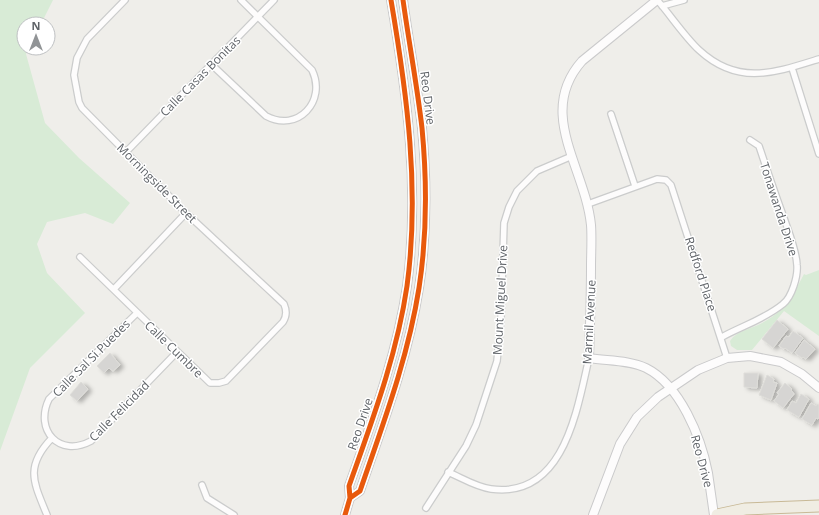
<svg xmlns="http://www.w3.org/2000/svg" width="819" height="515" font-family="'Open Sans',sans-serif">
	<defs>
		<filter id="shadow"><feDropShadow dx="4" dy="2" stdDeviation="2" flood-color="#0004"/></filter>
	</defs>
	<rect width="100%" height="100%" fill="#efeeea"/>
	<path fill="#d8ebd6" d="M0,0H53L41,24H24V48H29L26,54L45,123L79,158L130,203L113,224L85,213L47,222L37,244L47,273L85,313L30,368L0,451Z
		M819,270V336L784,311L752,350H737L731,346L730,341C737,330 752,329 762,323C784,312 793,295 804,274L806,275Z"/>
	<path fill="#d6d5d3" stroke="#deddd9" filter="url(#shadow)" d="M777,320L788,329L773,348L762,339Z
		M793,331L803,338L792,353L785,348L784,349L779,346L786,336L789,337Z
		M804,340L815,349L806,359L803,357L802,358L795,353Z
		M110,353L120,365L113,371L109,368L104,373L97,366Z
		M744,373H758L757,388L744,387Z
		M767,375L774,379L773,382L777,383L771,400L759,395Z
		M81,382L88,389L77,401L70,395Z
		M785,383L792,389L791,390L794,394L783,408L774,401L779,394L777,393Z
		M801,394L809,399L799,417L787,410L792,401L796,403Z
		M811,403L816,406L817,404L819,405V417L818,419L816,418L812,425L802,419Z"/>
	<g fill="none" stroke-linecap="round" stroke-linejoin="round">
		<g stroke="#cbcccc" stroke-width="8">
			<path id="street" d="M658,1C671,16 685,37 699,50C738,86 774,73 819,59
				M662,6L684,0
				M212,65L266,116C298,133 327,101 312,70L241,0
				M792,68L819,154
				M611,114L635,186
				M126,152L274,0
				M588,204L657,179L666,180L671,185L727,358
				M80,257L210,383H219L226,381L283,322C287,316 287,311 284,304L186,213L82,108L79,102L74,75L77,58L87,39L125,0
				M114,289L186,213
				M137,313L49,399C34,430 59,458 91,441L177,352
				M722,337C742,326 765,319 783,304C792,297 798,276 797,265C796,249 789,233 784,218C775,194 767,170 759,146L750,140
				M448,472C462,478 476,487 491,489C564,499 577,410 589,358
				M202,485L207,498L234,515
				M426,508L466,446L476,425L497,361L501,319L504,223L509,207L517,191L537,171L572,156
				M47,515C34,483 24,467 52,438"/>
		</g>
		<g stroke="#cacacb" stroke-width="10">
			<path id="secondary" d="M657,0L582,61C536,113 585,167 591,225C592,238 591,253 591,267C591,298 590,328 589,358C607,361 629,360 646,368C680,385 701,437 708,473C710,487 712,501 714,515
				M350,498L360,491C383,424 408,358 419,288C427,236 427,181 422,128C417,85 409,43 403,0
				M345,515L350,498L349,486C372,421 397,355 407,286C420,190 407,94 391,0
				M593,515L620,444L637,417L658,397L698,370L727,358L750,356L781,362L802,374L819,388"/>
		</g>
		<g stroke="#c8b996" stroke-width="13">
			<path id="highway" d="M717,515L745,509L819,506"/>
		</g>
		<use href="#street" stroke="#fdfcfc" stroke-width="5.5"/>
		<use href="#secondary" stroke="#fdfcfc" stroke-width="8"/>
		<use href="#highway" stroke="#f0ede3" stroke-width="11"/>
		<g stroke="#fff" stroke-width="8">
			<path id="cycleway" d="M350,498L360,491C383,424 408,358 419,288C427,236 427,181 422,128C417,85 409,43 403,0
				M345,515L350,498L349,486C372,421 397,355 407,286C420,190 407,94 391,0"/>
		</g>
		<use href="#cycleway" stroke="#e8590c" stroke-width="5"/>
	</g>
	<g text-anchor="middle" dominant-baseline="central" stroke-width="3" stroke-linejoin="round" paint-order="stroke">
		<g font-size="12" fill="#5f6368" stroke="#fff">
			<text transform="translate(200 76) rotate(-45)">Calle Casas Bonitas</text>
			<text transform="translate(428 98) rotate(83)">Reo Drive</text>
			<text transform="translate(157 183) rotate(45)">Morningside Street</text>
			<text transform="translate(779 209) rotate(72)">Tonawanda Drive</text>
			<text transform="translate(701 274) rotate(72)">Redford Place</text>
			<text transform="translate(500 300) rotate(-87)">Mount Miguel Drive</text>
			<text transform="translate(589 322) rotate(-87)">Marmil Avenue</text>
			<text transform="translate(174 349) rotate(44)">Calle Cumbre</text>
			<text transform="translate(91 358) rotate(-45)">Calle Sal Si Puedes</text>
			<text transform="translate(119 411) rotate(-45)">Calle Felicidad</text>
			<text transform="translate(360 424) rotate(-71)">Reo Drive</text>
			<text transform="translate(702 461) rotate(75)">Reo Drive</text>
		</g>
	</g>
	<g transform="translate(36 36)"><circle r="19" fill="#ffffff" stroke="#bfc1c3"/>
	<path d="M0-3L7 15L0 10L-7 15Z" fill="#919496"/>
	<text y="-6" font-size="11" font-weight="bold" text-anchor="middle" fill="#5f6368">N</text>
	</g>
</svg>
